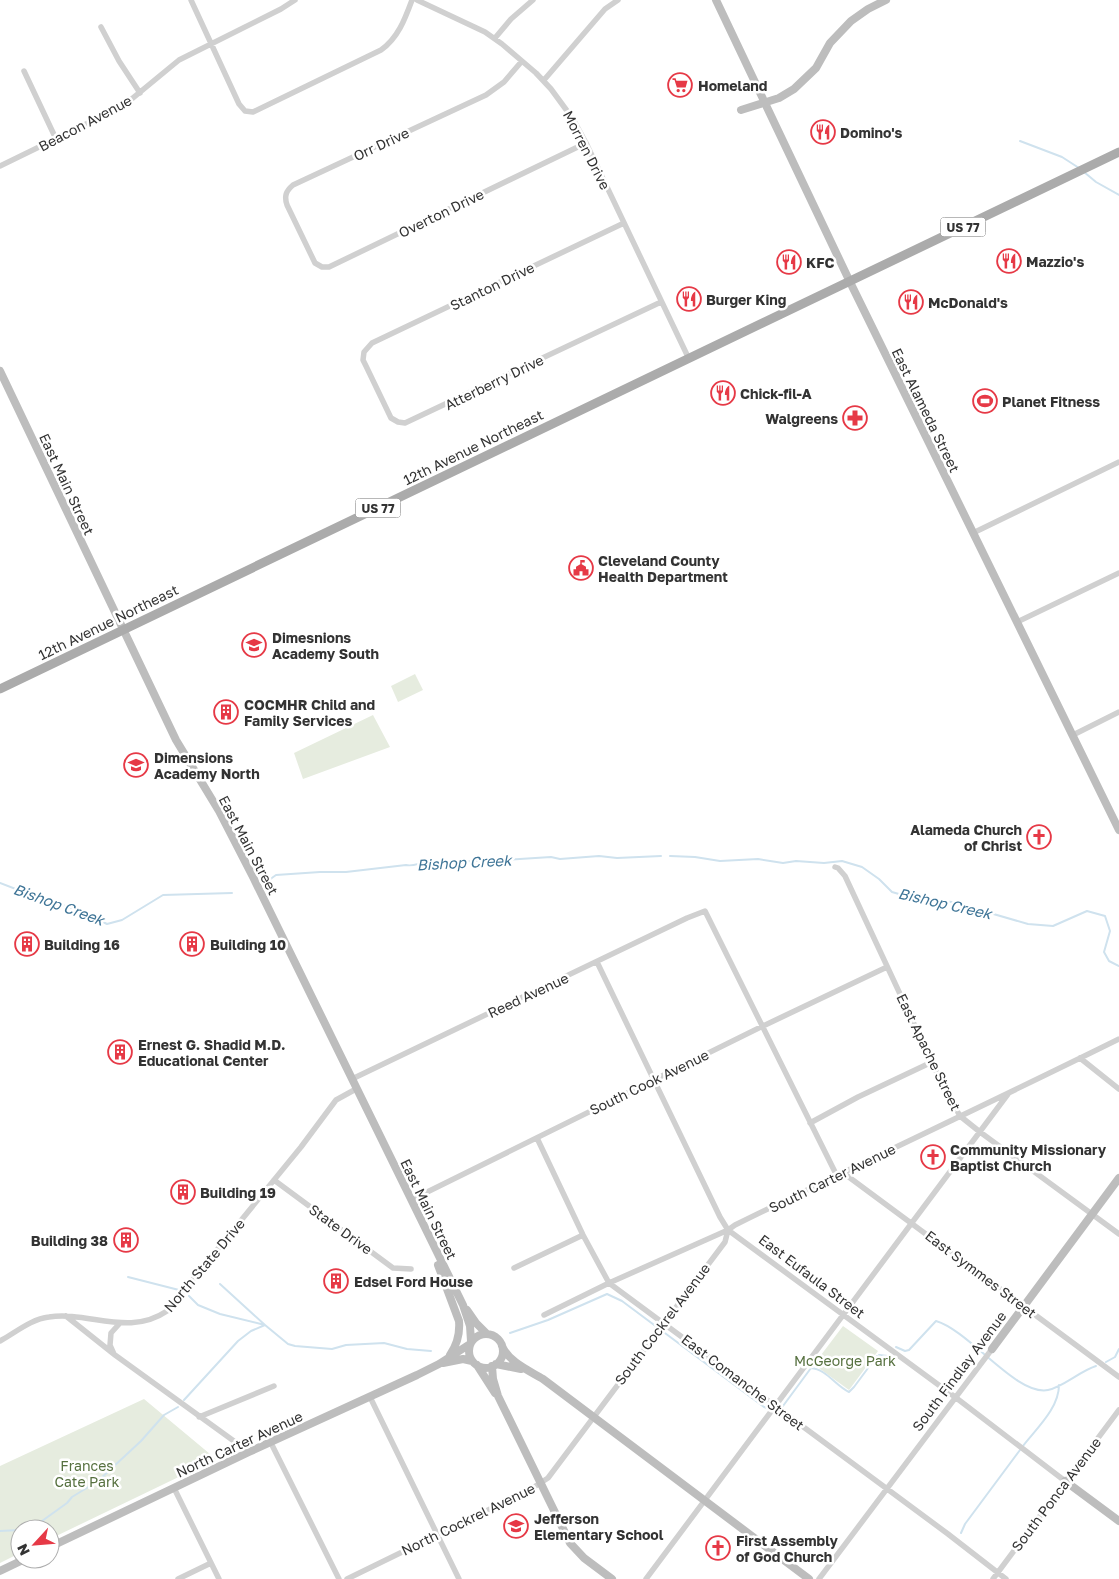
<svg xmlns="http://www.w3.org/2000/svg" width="1119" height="1579" font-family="'Golos Text',sans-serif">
	<rect width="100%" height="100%" fill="#fff"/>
	<path fill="#e6ecdf" d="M415,674L423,690L398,702L391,686Z
		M373,715L390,747L303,779L294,753Z
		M843,1326L878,1351L849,1390L816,1366L818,1359Z
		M144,1399L216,1459L50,1539V1529H20V1553L0,1563V1466Z"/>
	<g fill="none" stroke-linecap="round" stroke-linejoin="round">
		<path stroke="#cfe2ee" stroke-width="2" d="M1020,141L1062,157L1079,168
			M1084,172L1096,182L1119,195
			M670,856L695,857L720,861L758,859L783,863L796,861L824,863L842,861L862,867L879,879L892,892L916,899L952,902L1028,924L1053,926L1087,911L1105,916L1110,931L1104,952L1109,961L1119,966
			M269,880L276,875L320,872H346L406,865C414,867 420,862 429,862C433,862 437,864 441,864C457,864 472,859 488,861L551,857L560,859L599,856L617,858L661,856
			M0,883L26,893L83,912L107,924L122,920L163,895L232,893
			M128,1277L179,1290
			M189,1296L198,1305L220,1314L265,1325L288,1344L295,1346L332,1349L346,1345L384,1343L407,1349L431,1351
			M510,1333L548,1320L607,1294L622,1301L764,1407L767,1408
			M896,1347L905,1351L909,1350L936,1321C970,1331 1016,1396 1048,1390C1063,1387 1080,1371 1096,1366
			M879,1355L888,1356
			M1106,1362L1115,1357L1119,1349
			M184,1400L238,1341L251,1331L265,1325L220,1284
			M783,1406L811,1368C826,1369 836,1386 849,1392L854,1387L877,1356
			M1023,1446C1037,1428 1059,1408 1059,1385
			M28,1529L35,1526L67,1503L72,1497L98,1481L141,1441L164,1415L178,1407
			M0,1531L20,1530
			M961,1533L965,1524L1020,1450"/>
		<path stroke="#d0d0d0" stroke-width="5.5" d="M191,0L239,104L245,111L253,112L381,50C398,38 405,19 412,0
			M417,0L485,32L502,44L536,73L551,89L573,119L586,143L689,359
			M101,27L119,61L140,93
			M495,38L511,19L533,0
			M522,61L504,82L486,95L293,185C286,191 284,196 287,205L315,263L322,267H329L586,143
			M24,71L56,139
			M544,80L605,9L618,0
			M0,166L123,106L179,60L281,9L295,0
			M624,223L372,343L364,352L363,360L366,366L391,418L398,422L405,423L661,302
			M973,533L1119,462
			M1017,622L1119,573
			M1073,735L1119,712
			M835,867L838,868L845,876L942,1084L960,1116L980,1132L1119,1234
			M597,962L720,1217L728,1230L955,1397L1065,1481
			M1080,1058L1119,1089
			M352,1079L687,918L705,911L836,1174
			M810,1123L858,1097L932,1062
			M537,1138L583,1235L609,1283L948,1534L1006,1579
			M842,1172L1119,1377
			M274,1180L393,1268L411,1269
			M411,1200L763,1026L887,967
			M514,1268L583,1235
			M544,1315L609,1283L728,1230L735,1225C863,1162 992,1102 1119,1039
			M66,1316L115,1355L249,1452
			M0,1341C15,1333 31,1319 49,1317C89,1311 129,1337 167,1311L301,1147L336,1100L356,1089
			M114,1354L110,1345L111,1333L120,1323
			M370,1397L459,1579
			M199,1417L274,1386
			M271,1443L339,1579
			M174,1488L219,1579
			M178,1579L211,1563
			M347,1579L531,1489L548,1478L725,1242L728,1230
			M646,1579L1008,1094
			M819,1579L992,1349
			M993,1579L1119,1410"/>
		<path stroke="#bdbdbd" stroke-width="8" d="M716,0L850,282L1119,830
			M741,110L779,98L794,89L816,68L830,43L851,21L868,9L886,0
			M0,371L176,740L219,811L253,877L463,1305L470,1326L471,1341
			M438,1265L459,1321C460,1333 457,1345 450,1355
			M467,1310L476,1323L487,1334
			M469 1351a17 17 0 1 1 34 0a17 17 0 1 1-34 0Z
			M502,1346C509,1362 528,1370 543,1379L809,1579
			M992,1349L1119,1178
			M443,1363L463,1359L472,1361
			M496,1364L521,1369
			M477,1365L495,1393
			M492,1366L493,1379L498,1396L570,1543L584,1558L612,1579
			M1065,1481L1119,1521
			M50,1547L249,1452L417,1375L439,1364L470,1344
			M0,1571L25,1559"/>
		<path stroke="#ababab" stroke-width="9" d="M0,689L1119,152"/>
	</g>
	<defs>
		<g id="supermarket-ring" transform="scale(1.25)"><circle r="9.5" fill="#fff" stroke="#e63946" stroke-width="1.5"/><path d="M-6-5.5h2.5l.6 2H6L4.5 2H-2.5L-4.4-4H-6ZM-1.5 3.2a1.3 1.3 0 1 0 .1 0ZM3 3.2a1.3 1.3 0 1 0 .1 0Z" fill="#e63946"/></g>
		<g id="restaurant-ring" transform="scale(1.25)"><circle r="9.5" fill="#fff" stroke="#e63946" stroke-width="1.5"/><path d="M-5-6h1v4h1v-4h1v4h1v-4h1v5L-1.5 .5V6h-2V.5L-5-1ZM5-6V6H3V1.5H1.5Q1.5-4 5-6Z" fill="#e63946"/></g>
		<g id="stadium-ring" transform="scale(1.25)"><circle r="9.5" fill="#fff" stroke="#e63946" stroke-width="1.5"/><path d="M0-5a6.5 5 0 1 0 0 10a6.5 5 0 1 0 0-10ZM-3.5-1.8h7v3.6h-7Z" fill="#e63946"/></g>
		<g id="pharmacy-ring" transform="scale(1.25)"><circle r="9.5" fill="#fff" stroke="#e63946" stroke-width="1.5"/><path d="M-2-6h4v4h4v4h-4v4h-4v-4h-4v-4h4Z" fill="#e63946"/></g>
		<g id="civic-ring" transform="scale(1.25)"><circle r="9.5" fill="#fff" stroke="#e63946" stroke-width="1.5"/><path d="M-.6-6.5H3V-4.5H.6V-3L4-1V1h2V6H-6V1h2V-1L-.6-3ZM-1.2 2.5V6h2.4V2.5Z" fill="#e63946"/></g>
		<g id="school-ring" transform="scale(1.25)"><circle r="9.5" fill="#fff" stroke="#e63946" stroke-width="1.5"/><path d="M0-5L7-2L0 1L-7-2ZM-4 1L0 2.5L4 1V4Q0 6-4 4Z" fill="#e63946"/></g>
		<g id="building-ring" transform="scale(1.25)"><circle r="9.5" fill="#fff" stroke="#e63946" stroke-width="1.5"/><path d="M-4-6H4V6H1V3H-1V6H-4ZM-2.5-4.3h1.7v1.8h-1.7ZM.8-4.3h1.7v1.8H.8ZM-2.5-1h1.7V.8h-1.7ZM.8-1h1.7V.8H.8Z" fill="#e63946"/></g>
		<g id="church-ring" transform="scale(1.25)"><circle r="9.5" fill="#fff" stroke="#e63946" stroke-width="1.5"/><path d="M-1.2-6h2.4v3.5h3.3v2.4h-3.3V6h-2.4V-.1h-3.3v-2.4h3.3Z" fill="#e63946"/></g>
	</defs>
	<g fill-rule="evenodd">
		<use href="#supermarket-ring" x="680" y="85"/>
		<use href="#restaurant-ring" x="823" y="132"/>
		<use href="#restaurant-ring" x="1009" y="261"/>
		<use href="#restaurant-ring" x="789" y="262"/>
		<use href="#restaurant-ring" x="689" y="299"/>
		<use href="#restaurant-ring" x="911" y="302"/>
		<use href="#restaurant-ring" x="723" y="393"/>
		<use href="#stadium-ring" x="985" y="401"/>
		<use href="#pharmacy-ring" x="855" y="418"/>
		<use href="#civic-ring" x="581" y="568"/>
		<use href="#school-ring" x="254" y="645"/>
		<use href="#building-ring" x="226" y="712"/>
		<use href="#school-ring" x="136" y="765"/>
		<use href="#church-ring" x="1039" y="837"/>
		<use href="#building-ring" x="27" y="944"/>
		<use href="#building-ring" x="192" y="944"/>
		<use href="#building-ring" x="120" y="1052"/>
		<use href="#church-ring" x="933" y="1157"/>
		<use href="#building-ring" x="183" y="1192"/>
		<use href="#building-ring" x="126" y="1240"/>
		<use href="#building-ring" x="336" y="1281"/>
		<use href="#school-ring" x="516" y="1526"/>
		<use href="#church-ring" x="718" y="1548"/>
	</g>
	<g text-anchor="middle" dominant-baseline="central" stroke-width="5" stroke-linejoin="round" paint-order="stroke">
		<g fill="#fff" stroke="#707070" stroke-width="1">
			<rect x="940.5" y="217.5" width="45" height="19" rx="4"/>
			<rect x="355.5" y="498.5" width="45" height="19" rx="4"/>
		</g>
		<g font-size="12" font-weight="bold" fill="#333">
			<text x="963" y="227">US 77</text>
			<text x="378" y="508">US 77</text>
		</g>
		<g font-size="14" font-weight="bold" fill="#333" stroke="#fff" text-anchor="start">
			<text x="698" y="85">Homeland</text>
			<text x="840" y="132">Domino's</text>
			<text x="1026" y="261">Mazzio's</text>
			<text x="806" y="262">KFC</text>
			<text x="706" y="299">Burger King</text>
			<text x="928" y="302">McDonald's</text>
			<text x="740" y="393">Chick-fil-A</text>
			<text x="1002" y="401">Planet Fitness</text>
			<text x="838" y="418" text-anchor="end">Walgreens</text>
			<text x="598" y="560">Cleveland County<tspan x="598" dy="16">Health Department</tspan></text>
			<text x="272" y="637">Dimesnions<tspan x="272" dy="16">Academy South</tspan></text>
			<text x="244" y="704">COCMHR Child and<tspan x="244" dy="16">Family Services</tspan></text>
			<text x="154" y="757">Dimensions<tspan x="154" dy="16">Academy North</tspan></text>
			<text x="1022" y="829" text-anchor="end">Alameda Church<tspan x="1022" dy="16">of Christ</tspan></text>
			<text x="44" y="944">Building 16</text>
			<text x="210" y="944">Building 10</text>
			<text x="138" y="1044">Ernest G. Shadid M.D.<tspan x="138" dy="16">Educational Center</tspan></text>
			<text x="950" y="1149">Community Missionary<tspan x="950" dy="16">Baptist Church</tspan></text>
			<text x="200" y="1192">Building 19</text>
			<text x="108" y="1240" text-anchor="end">Building 38</text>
			<text x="354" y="1281">Edsel Ford House</text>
			<text x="534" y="1518">Jefferson<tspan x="534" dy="16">Elementary School</tspan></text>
			<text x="736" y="1540">First Assembly<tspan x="736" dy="16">of God Church</tspan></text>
		</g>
		<g font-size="14" fill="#333" stroke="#fff">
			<text transform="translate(85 123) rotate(-28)">Beacon Avenue</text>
			<text transform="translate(381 144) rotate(-25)">Orr Drive</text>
			<text transform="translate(587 150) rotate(63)">Morren Drive</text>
			<text transform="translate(441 213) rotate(-26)">Overton Drive</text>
			<text transform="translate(492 286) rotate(-26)">Stanton Drive</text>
			<text transform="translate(494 382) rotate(-26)">Atterberry Drive</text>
			<text transform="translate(926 410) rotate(64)">East Alameda Street</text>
			<text transform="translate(473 447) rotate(-26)">12th Avenue Northeast</text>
			<text transform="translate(67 484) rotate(65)">East Main Street</text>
			<text transform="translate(108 622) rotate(-26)">12th Avenue Northeast</text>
			<text transform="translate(249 845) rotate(62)">East Main Street</text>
			<text transform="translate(528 995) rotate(-25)">Reed Avenue</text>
			<text transform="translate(929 1052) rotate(64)">East Apache Street</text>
			<text transform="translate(649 1082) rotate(-26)">South Cook Avenue</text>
			<text transform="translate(832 1178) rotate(-26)">South Carter Avenue</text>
			<text transform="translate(429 1209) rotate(64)">East Main Street</text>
			<text transform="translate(341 1229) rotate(36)">State Drive</text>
			<text transform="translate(204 1265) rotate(-50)">North State Drive</text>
			<text transform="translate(981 1274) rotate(37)">East Symmes Street</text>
			<text transform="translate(812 1276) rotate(37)">East Eufaula Street</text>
			<text transform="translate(662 1324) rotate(-53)">South Cockrel Avenue</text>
			<text transform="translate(959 1371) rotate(-53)">South Findlay Avenue</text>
			<text transform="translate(743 1382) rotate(37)">East Comanche Street</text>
			<text transform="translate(239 1444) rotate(-25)">North Carter Avenue</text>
			<text transform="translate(1056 1494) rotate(-53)">South Ponca Avenue</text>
			<text transform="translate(468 1519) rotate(-26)">North Cockrel Avenue</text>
		</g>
		<g font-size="14" fill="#56703f" stroke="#fff">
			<text x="845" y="1360">McGeorge Park</text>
			<text x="87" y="1465">Frances<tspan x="87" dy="16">Cate Park</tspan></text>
		</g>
		<g font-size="15" font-style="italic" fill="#3f7597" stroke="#fff">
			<text transform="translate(464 862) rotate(-3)">Bishop Creek</text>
			<text transform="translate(945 903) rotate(13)">Bishop Creek</text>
			<text transform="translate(59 904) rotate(20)">Bishop Creek</text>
		</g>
	</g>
	<g transform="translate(35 1544) rotate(244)"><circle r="24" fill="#ffffff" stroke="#adadad"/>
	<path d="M0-4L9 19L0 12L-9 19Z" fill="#e63946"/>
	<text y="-8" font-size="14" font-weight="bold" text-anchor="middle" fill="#333333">N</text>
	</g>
</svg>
